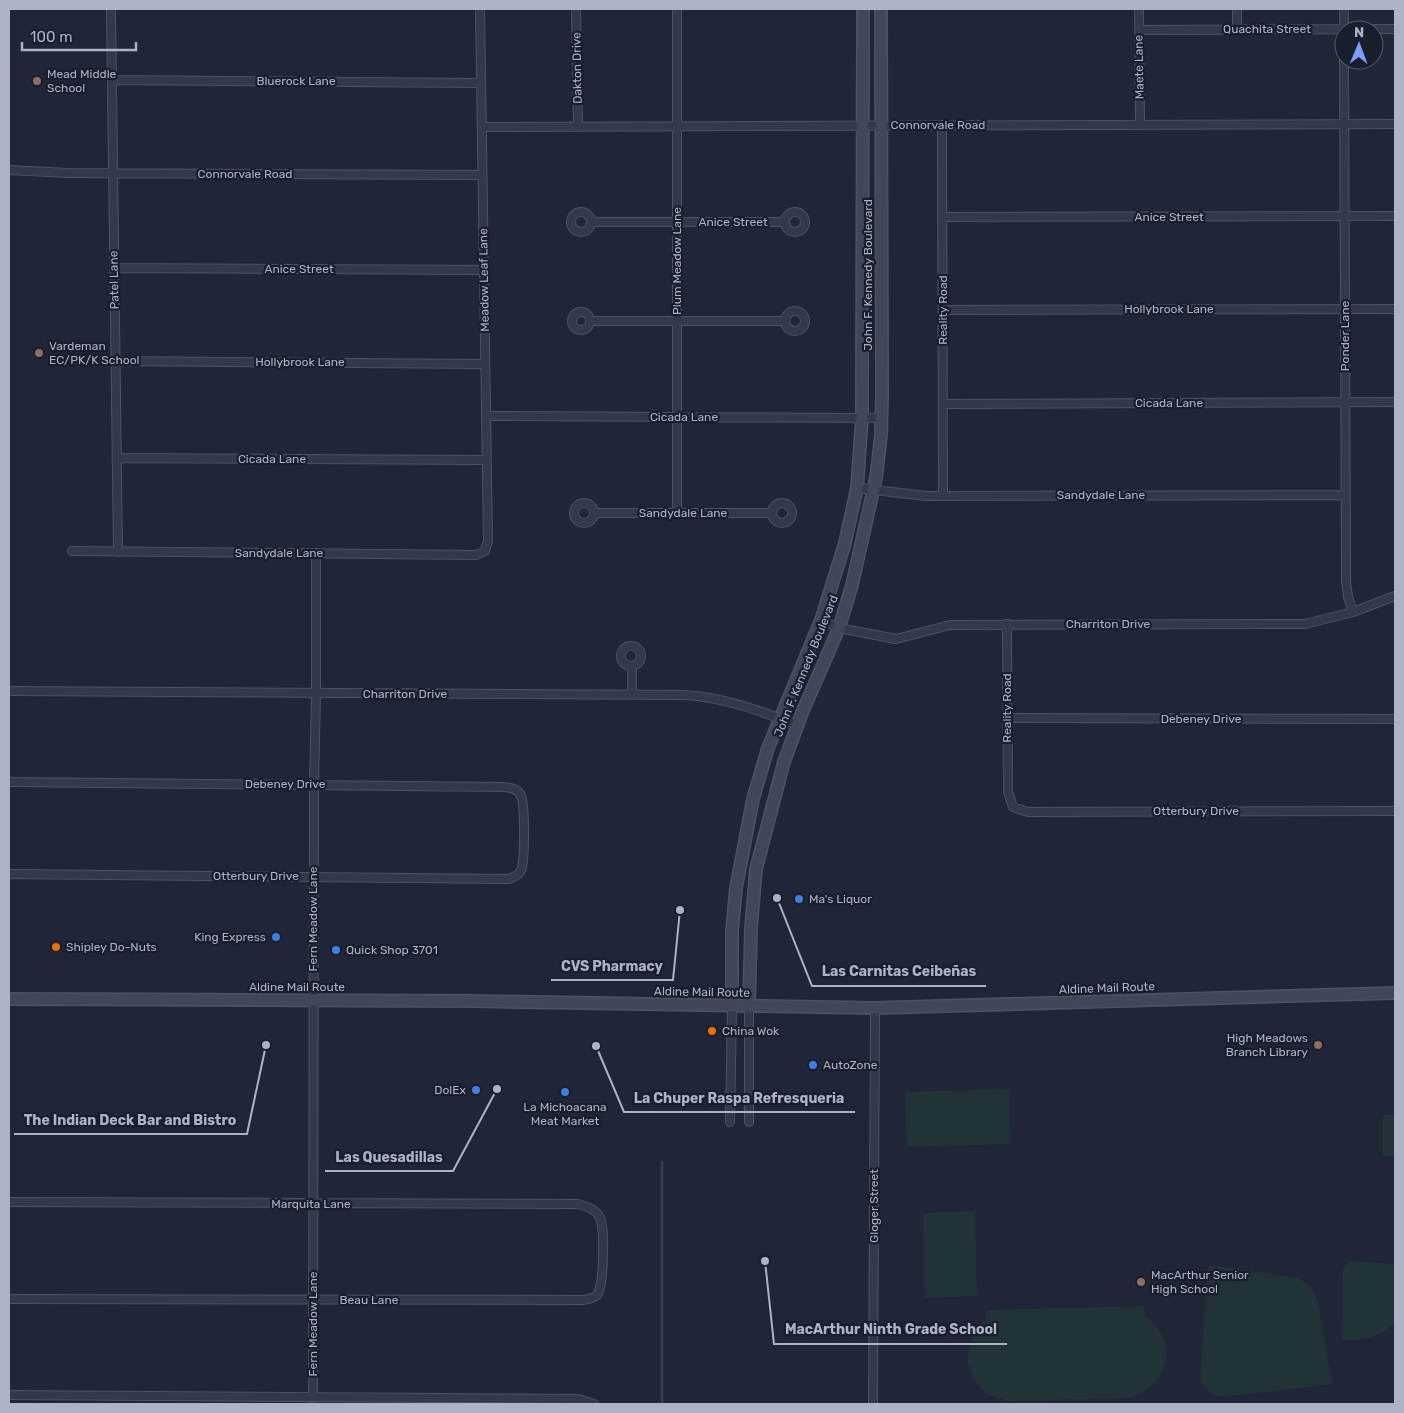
<svg xmlns="http://www.w3.org/2000/svg" width="1404" height="1413" font-family="Rubik,sans-serif">
	<rect width="100%" height="100%" fill="#202637"/>
	<path fill="#223338" d="M1009,1089L1010,1144L907,1147L905,1092Z
		M1383,1115H1395V1156H1383Z
		M975,1211L977,1296L925,1298L923,1213Z
		M1351,1261L1395,1264V1324C1378,1336 1363,1342 1342,1340L1343,1267Z
		M1208,1266H1216L1299,1278L1312,1288L1318,1302L1332,1384L1242,1395L1214,1396L1200,1382Z
		M1144,1306L1145,1316C1181,1340 1169,1388 1128,1398L1008,1401L987,1395L973,1379L967,1358L972,1336L986,1319V1310Z"/>
	<g fill="none" stroke-linecap="round" stroke-linejoin="round">
		<path stroke="#313d5d" stroke-width="2.5" d="M662,1404V1162"/>
		<g stroke="#4e5363" stroke-width="10">
			<path id="street" d="M111,9L118,552
				M576,9L578,127
				M1139,9L1140,124
				M1344,9V30
				M1237,29V9
				M1139,30L1395,29
				M1344,60L1346,581L1348,597L1353,612
				M112,80L481,83
				M942,125L943,495
				M482,127L1395,124
				M9,170L68,173L482,175
				M571 222a10 10 0 1 1 20 0a10 10 0 1 1-20 0Z
				M785 222a10 10 0 1 1 20 0a10 10 0 1 1-20 0Z
				M942,217L1395,216
				M591,222H785
				M114,268L484,270
				M943,310L1395,309
				M785 321a10 10 0 1 1 20 0a10 10 0 1 1-20 0Z
				M572 321a9 9 0 1 1 18 0a9 9 0 1 1-18 0Z
				M590,321H785
				M115,361L485,364
				M943,404L1395,402
				M486,416L881,418
				M117,458L486,460
				M857,488L926,496L1345,495
				M772 513a10 10 0 1 1 20 0a10 10 0 1 1-20 0Z
				M574 513a10 10 0 1 1 20 0a10 10 0 1 1-20 0Z
				M594,513H772
				M677,513V9
				M72,551L476,555L485,551L488,541L480,9
				M821,620L839,628L896,639L950,625L1305,624L1353,612L1395,596
				M1007,624L1008,792L1013,807L1028,812L1395,811
				M621 656a10 10 0 1 1 20 0a10 10 0 1 1-20 0Z
				M632,666V695
				M9,691L684,695C724,697 760,711 797,725
				M1008,718L1395,719
				M9,782L505,787C511,788 518,789 521,796C525,803 525,863 521,870C519,875 514,877 509,879L9,874
				M730,1122L732,1006
				M749,1122V1007
				M9,1202L578,1204C586,1206 597,1210 600,1218C605,1229 604,1286 597,1295C593,1299 588,1299 583,1300L9,1299
				M9,1395L578,1399L594,1404
				M313,1404L314,784L316,693V553
				M873,1404L875,1008"/>
		</g>
		<g stroke="#4e5363" stroke-width="14">
			<path id="secondary" d="M9,999L472,1001L875,1008L1395,993
				M732,1006V931L736,888L753,799L768,748L821,620L845,543L857,488L862,418L863,9
				M749,1007L751,928L756,869L784,762L802,713L839,628L852,585L876,478L881,435L882,396L881,9"/>
		</g>
		<use href="#street" stroke="#333948" stroke-width="8"/>
		<use href="#secondary" stroke="#41475b" stroke-width="11"/>
	</g>
	<g fill="#8d6e63" stroke="#191e2c" stroke-width="2">
		<circle cx="37" cy="81" r="5"/>
		<circle cx="39" cy="353" r="5"/>
		<circle cx="1318" cy="1045" r="5"/>
		<circle cx="1141" cy="1282" r="5"/>
	</g>
	<g fill="#3f7fe0" stroke="#191e2c" stroke-width="2">
		<circle cx="799" cy="899" r="5"/>
		<circle cx="276" cy="937" r="5"/>
		<circle cx="336" cy="950" r="5"/>
		<circle cx="813" cy="1065" r="5"/>
		<circle cx="476" cy="1090" r="5"/>
		<circle cx="565" cy="1092" r="5"/>
	</g>
	<g fill="#e8710a" stroke="#191e2c" stroke-width="2">
		<circle cx="56" cy="947" r="5"/>
		<circle cx="712" cy="1031" r="5"/>
	</g>
	<g text-anchor="middle" dominant-baseline="central" stroke-width="4.5" stroke-linejoin="round" paint-order="stroke">
		<g font-size="12" fill="#adb3c5" stroke="#191e2c">
			<text x="1267" y="29">Quachita Street</text>
			<text transform="translate(1139 67) rotate(-91)">Maete Lane</text>
			<text transform="translate(577 68) rotate(-91)">Dakton Drive</text>
			<text x="296" y="81">Bluerock Lane</text>
			<text x="938" y="125">Connorvale Road</text>
			<text x="245" y="174">Connorvale Road</text>
			<text x="1169" y="217">Anice Street</text>
			<text x="733" y="222">Anice Street</text>
			<text transform="translate(677 261) rotate(-90)">Plum Meadow Lane</text>
			<text x="299" y="269">Anice Street</text>
			<text transform="translate(868 275) rotate(-90)">John F. Kennedy Boulevard</text>
			<text transform="translate(114 280) rotate(-91)">Patel Lane</text>
			<text transform="translate(484 280) rotate(-91)">Meadow Leaf Lane</text>
			<text x="1169" y="309">Hollybrook Lane</text>
			<text transform="translate(943 310) rotate(-90)">Reality Road</text>
			<text transform="translate(1345 336) rotate(-90)">Ponder Lane</text>
			<text x="300" y="362">Hollybrook Lane</text>
			<text x="1169" y="403">Cicada Lane</text>
			<text x="684" y="417">Cicada Lane</text>
			<text x="272" y="459">Cicada Lane</text>
			<text x="1101" y="495">Sandydale Lane</text>
			<text x="683" y="513">Sandydale Lane</text>
			<text x="279" y="553">Sandydale Lane</text>
			<text x="1108" y="624">Charriton Drive</text>
			<text transform="translate(806 666) rotate(-68)">John F. Kennedy Boulevard</text>
			<text x="405" y="694">Charriton Drive</text>
			<text transform="translate(1007 708) rotate(-90)">Reality Road</text>
			<text x="1201" y="719">Debeney Drive</text>
			<text x="285" y="784">Debeney Drive</text>
			<text x="1196" y="811">Otterbury Drive</text>
			<text x="256" y="876">Otterbury Drive</text>
			<text transform="translate(313 919) rotate(-90)">Fern Meadow Lane</text>
			<text x="297" y="987">Aldine Mail Route</text>
			<text transform="translate(1107 988) rotate(-2)">Aldine Mail Route</text>
			<text transform="translate(702 992) rotate(1)">Aldine Mail Route</text>
			<text x="311" y="1204">Marquita Lane</text>
			<text transform="translate(874 1206) rotate(-90)">Gloger Street</text>
			<text x="369" y="1300">Beau Lane</text>
			<text transform="translate(313 1324) rotate(-90)">Fern Meadow Lane</text>
		</g>
		<g font-size="12" fill="#adb3c5" stroke="#191e2c" text-anchor="start">
			<text x="47" y="74">Mead Middle<tspan x="47" dy="14">School</tspan></text>
			<text x="49" y="346">Vardeman<tspan x="49" dy="14">EC/PK/K School</tspan></text>
			<text x="809" y="899">Ma's Liquor</text>
			<text x="266" y="937" text-anchor="end">King Express</text>
			<text x="66" y="947">Shipley Do-Nuts</text>
			<text x="346" y="950">Quick Shop 3701</text>
			<text x="722" y="1031">China Wok</text>
			<text x="1308" y="1038" text-anchor="end">High Meadows<tspan x="1308" dy="14">Branch Library</tspan></text>
			<text x="823" y="1065">AutoZone</text>
			<text x="466" y="1090" text-anchor="end">DolEx</text>
			<text x="565" y="1107" text-anchor="middle">La Michoacana<tspan x="565" dy="14">Meat Market</tspan></text>
			<text x="1151" y="1275">MacArthur Senior<tspan x="1151" dy="14">High School</tspan></text>
		</g>
	</g>
	<path fill="none" stroke="#adb3c5" stroke-width="2" d="M680 910L673 980H551M777 898L812 986H986M596 1046L624 1112H855M266 1045L247 1134H14M497 1089L453 1171H325M765 1261L774 1344H1007"/>
	<g fill="#adb3c5" stroke="#191e2c" stroke-width="2">
		<circle cx="680" cy="910" r="5"/>
		<circle cx="777" cy="898" r="5"/>
		<circle cx="596" cy="1046" r="5"/>
		<circle cx="266" cy="1045" r="5"/>
		<circle cx="497" cy="1089" r="5"/>
		<circle cx="765" cy="1261" r="5"/>
	</g>
	<g font-size="14" text-anchor="middle" font-weight="bold" fill="#adb3c5" stroke="#191e2c" stroke-width="4.5" stroke-linejoin="round" paint-order="stroke">
		<text x="612" y="971">CVS Pharmacy</text>
		<text x="899" y="976">Las Carnitas Ceibeñas</text>
		<text x="739" y="1103">La Chuper Raspa Refresqueria</text>
		<text x="130" y="1125">The Indian Deck Bar and Bistro</text>
		<text x="389" y="1162">Las Quesadillas</text>
		<text x="891" y="1334">MacArthur Ninth Grade School</text>
	</g>
	<rect width="1404" height="1413" fill="none" stroke="#adb3c5" stroke-width="20"/>
	<g transform="translate(1359 45) rotate(1)"><circle r="24" fill="#191e2c" stroke="#545a69"/>
	<path d="M0-4L9 19L0 12L-9 19Z" fill="#7e9cf9"/>
	<text y="-8" font-size="14" font-weight="bold" text-anchor="middle" fill="#adb3c5">N</text>
	</g>
	<path d="M22 42v8h114v-8" fill="none" stroke="#adb3c5" stroke-width="2.5"/>
	<text x="30" y="42" font-size="15" fill="#adb3c5" stroke="#191e2c" stroke-width="4" paint-order="stroke">100 m</text>
</svg>
